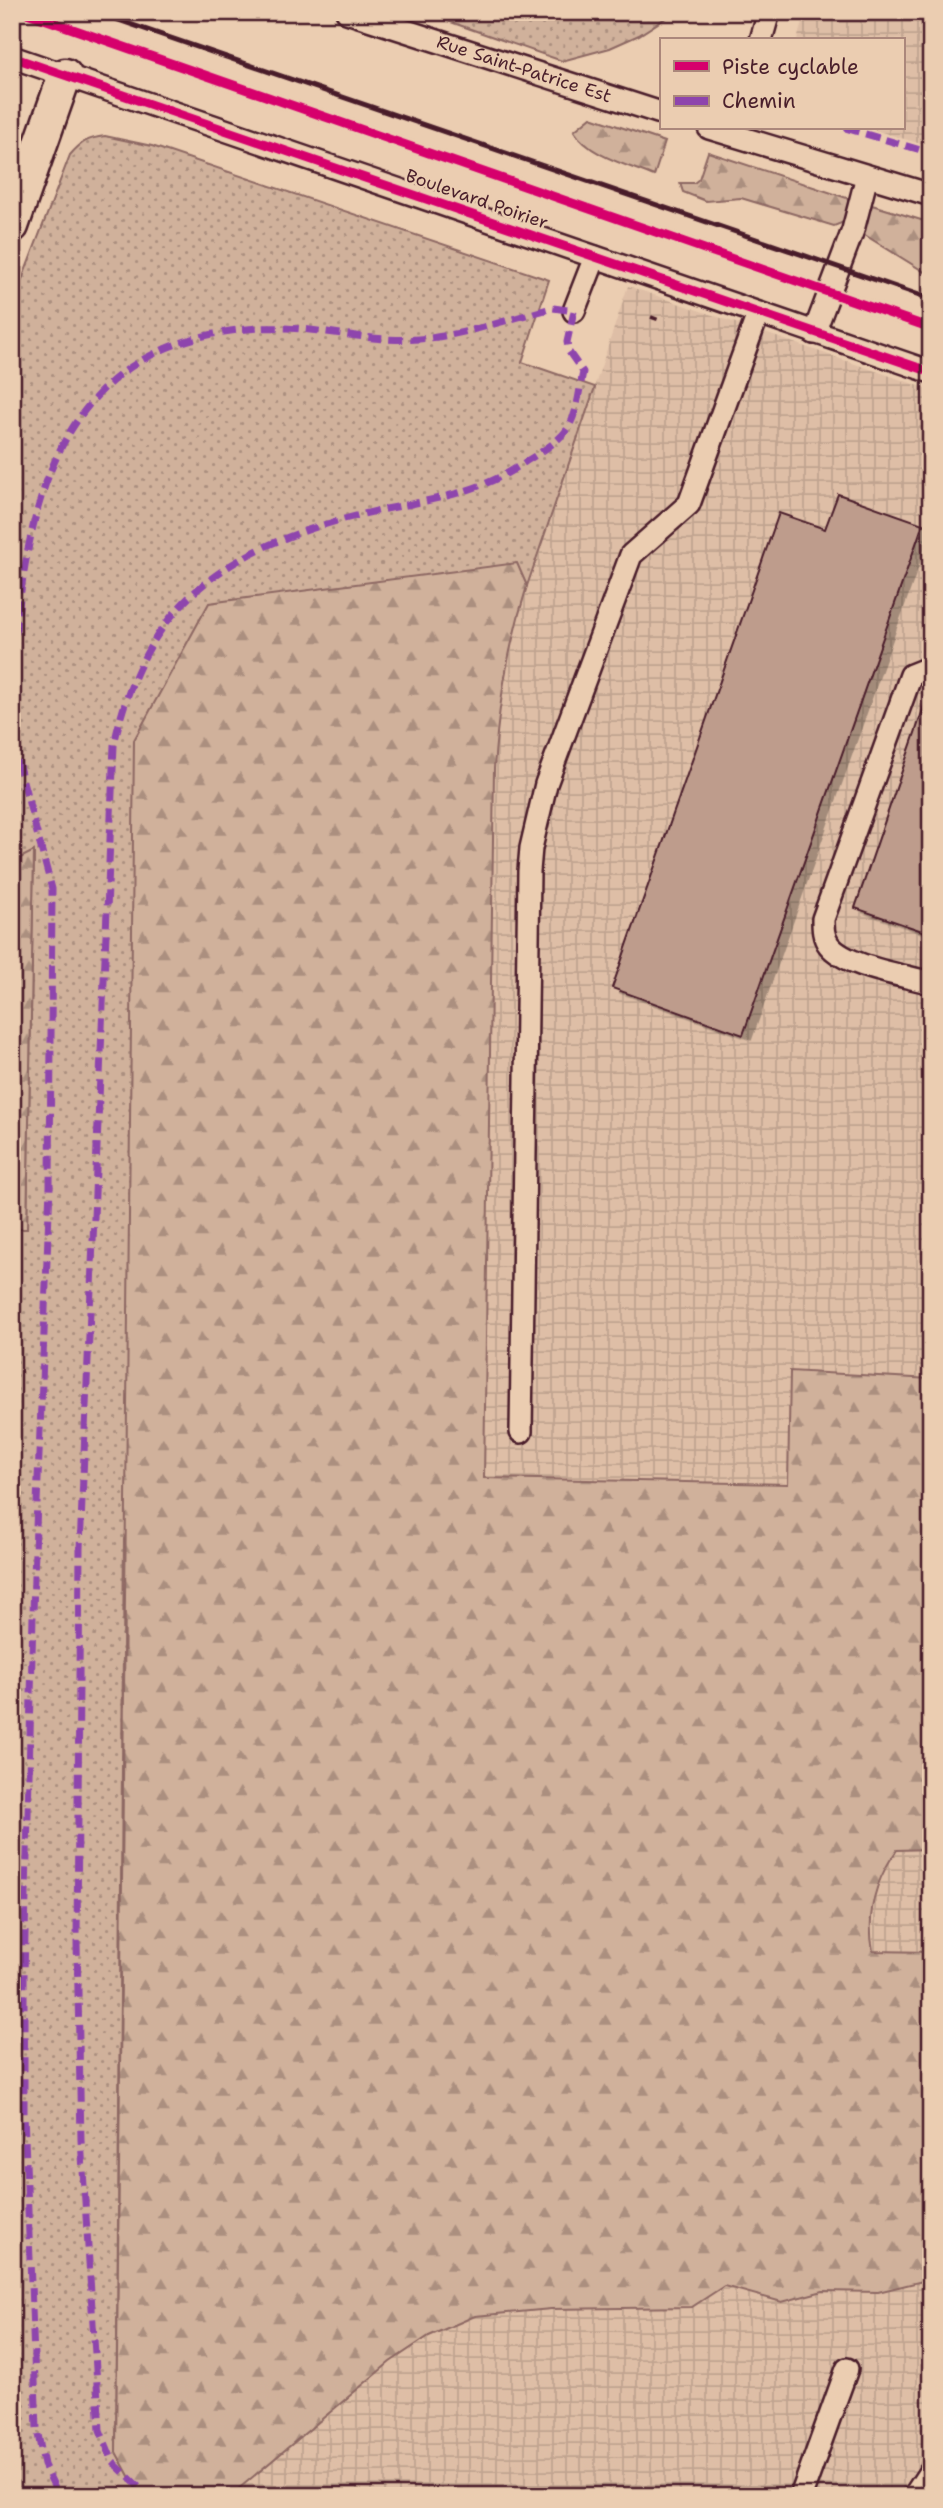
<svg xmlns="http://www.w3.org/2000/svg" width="943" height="2508" font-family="'Shantell Sans',sans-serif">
	<defs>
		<pattern id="industrial-grid" width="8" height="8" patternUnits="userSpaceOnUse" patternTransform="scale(1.75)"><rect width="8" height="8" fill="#debea6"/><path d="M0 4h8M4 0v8" fill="none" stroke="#c0a38f"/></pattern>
		<pattern id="grass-dots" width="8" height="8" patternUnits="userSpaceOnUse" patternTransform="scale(1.75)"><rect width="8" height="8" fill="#d0b19b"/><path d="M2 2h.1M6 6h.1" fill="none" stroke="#ab8f7f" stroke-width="1.8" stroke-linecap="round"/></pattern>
		<pattern id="forest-firs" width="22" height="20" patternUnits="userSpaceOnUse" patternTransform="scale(1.75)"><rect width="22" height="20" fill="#d0b19b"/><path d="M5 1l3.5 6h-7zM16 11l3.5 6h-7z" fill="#ab8f7f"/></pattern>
		<filter id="shadow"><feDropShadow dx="8" dy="4.5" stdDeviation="0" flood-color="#0004"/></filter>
	</defs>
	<rect width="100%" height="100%" fill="#ebcdb1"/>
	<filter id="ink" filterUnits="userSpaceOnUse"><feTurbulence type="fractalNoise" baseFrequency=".0143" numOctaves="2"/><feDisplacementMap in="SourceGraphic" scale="14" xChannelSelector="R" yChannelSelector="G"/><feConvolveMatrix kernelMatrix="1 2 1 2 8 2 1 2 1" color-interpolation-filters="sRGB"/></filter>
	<g filter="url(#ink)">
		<path fill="url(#industrial-grid)" d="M805,12H931V147L868,128H903V40H797Z
			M628,286L931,390V1379L790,1371L788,1484L484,1478L491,839L497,722L513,631Z
			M931,1849V1952L873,1951L872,1905L888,1862L897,1850Z
			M931,2279V2496H230L390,2362L429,2336L475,2316L551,2309L692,2307L724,2286L782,2302L823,2291L878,2292Z"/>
		<path fill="url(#grass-dots)" stroke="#8d6863" stroke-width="2" d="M422,12H675L639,35L610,48L562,61Z
			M105,136L152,146L549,280L522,362L595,387L527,586L516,564L124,1539L116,2451L140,2496H20L12,2480V1229H27L34,852L12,862V316L21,282L70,155C81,142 88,138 105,136Z"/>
		<path fill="url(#forest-firs)" stroke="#8d6863" stroke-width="2" d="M591,117L665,142L654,176C628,165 589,156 574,131Z
			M708,152L847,198L851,208L844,222L834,226L741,198L706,201L683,192L680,183H694L699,179Z
			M872,205L931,223V276L860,232L866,212Z
			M517,563L527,586C508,647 498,706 494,769L484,1478L788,1484L790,1371L931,1379V1849L897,1850C875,1880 866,1913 873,1951L931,1952V2279L878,2292L823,2291L782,2302L724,2286L692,2307L551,2309L475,2316L429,2336L390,2362L230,2496H140L116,2452L134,740L209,603Z
			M34,851L27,1229H12V862Z"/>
		<path fill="#be9c8c" stroke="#4a1f2b" stroke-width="2" filter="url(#shadow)" d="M838,494L923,524L743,1035L612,988L779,513L825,529Z
			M928,695H931V934L855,908Z"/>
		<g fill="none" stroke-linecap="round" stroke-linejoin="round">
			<g stroke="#4a1f2b" stroke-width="26">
				<g id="minor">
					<path id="s1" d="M347,12L661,113"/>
					<path d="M761,40L769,12"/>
					<path d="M12,57L931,372"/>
					<path d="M709,128L931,195"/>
					<path d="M574,311L595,257"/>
					<path d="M814,333L853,230L867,176"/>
					<path d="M931,667L911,675L823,919C823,928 823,937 829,945C846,967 904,975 931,983"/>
					<path d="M521,1432L529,871L531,848L546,784L631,555L689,504L758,314"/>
					<path d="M801,2496L847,2369"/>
					<path d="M914,2496L931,2470"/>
				</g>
			</g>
			<g stroke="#4a1f2b" stroke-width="37">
				<path id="highway" d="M12,226L65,75"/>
			</g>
			<path stroke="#4a1f2b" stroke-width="3.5" stroke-dasharray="7 5" stroke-linecap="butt" d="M651,317L662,321"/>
			<use href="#minor" stroke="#ebcdb1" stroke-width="21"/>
			<use href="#highway" stroke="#ebcdb1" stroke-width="32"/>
			<path stroke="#4a1f2b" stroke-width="5" d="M95,12L931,299"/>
			<path stroke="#8e44ad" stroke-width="7" stroke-dasharray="14 7" stroke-linecap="butt" d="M845,128L931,153
				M12,676C26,504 54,340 261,328C314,325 367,343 419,339C464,336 510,318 553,308L574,311L567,342L569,352L583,372C579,390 578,412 568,428C557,444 537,454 522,464C480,493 430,500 381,510C238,542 146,593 114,745L80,1548L77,1942L81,2140L100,2430L113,2462L148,2496
				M12,740L52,889L50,1187L34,1576L24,1975V2114L37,2429L44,2465L59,2496"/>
			<g stroke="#ebcdb1" stroke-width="13">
				<path id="cycleway" d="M24,12L931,328
					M12,57L931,372"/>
			</g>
			<use href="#cycleway" stroke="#d6006c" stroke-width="9"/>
		</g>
	</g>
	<g text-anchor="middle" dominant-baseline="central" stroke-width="5" stroke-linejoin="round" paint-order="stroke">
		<g font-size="18" fill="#4a1f2b" stroke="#ebcdb1">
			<text stroke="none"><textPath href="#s1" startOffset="186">Rue Saint-Patrice Est</textPath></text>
			<text transform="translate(477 199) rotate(19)">Boulevard Poirier</text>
		</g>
	</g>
	<rect width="943" height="2508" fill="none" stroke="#ebcdb1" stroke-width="42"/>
	<rect x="21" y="21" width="901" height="2466" fill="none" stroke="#4a1f2b" stroke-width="2.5" filter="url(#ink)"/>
	<rect x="660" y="38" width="245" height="91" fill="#ebcdb1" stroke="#ab877b" stroke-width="2"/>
	<rect x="674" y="61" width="35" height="10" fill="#d6006c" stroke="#ab877b" stroke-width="2"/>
	<text x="722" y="74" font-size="21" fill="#4a1f2b">Piste cyclable</text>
	<rect x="674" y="96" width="35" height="10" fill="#8e44ad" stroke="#ab877b" stroke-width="2"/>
	<text x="722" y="108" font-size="21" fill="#4a1f2b">Chemin</text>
</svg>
